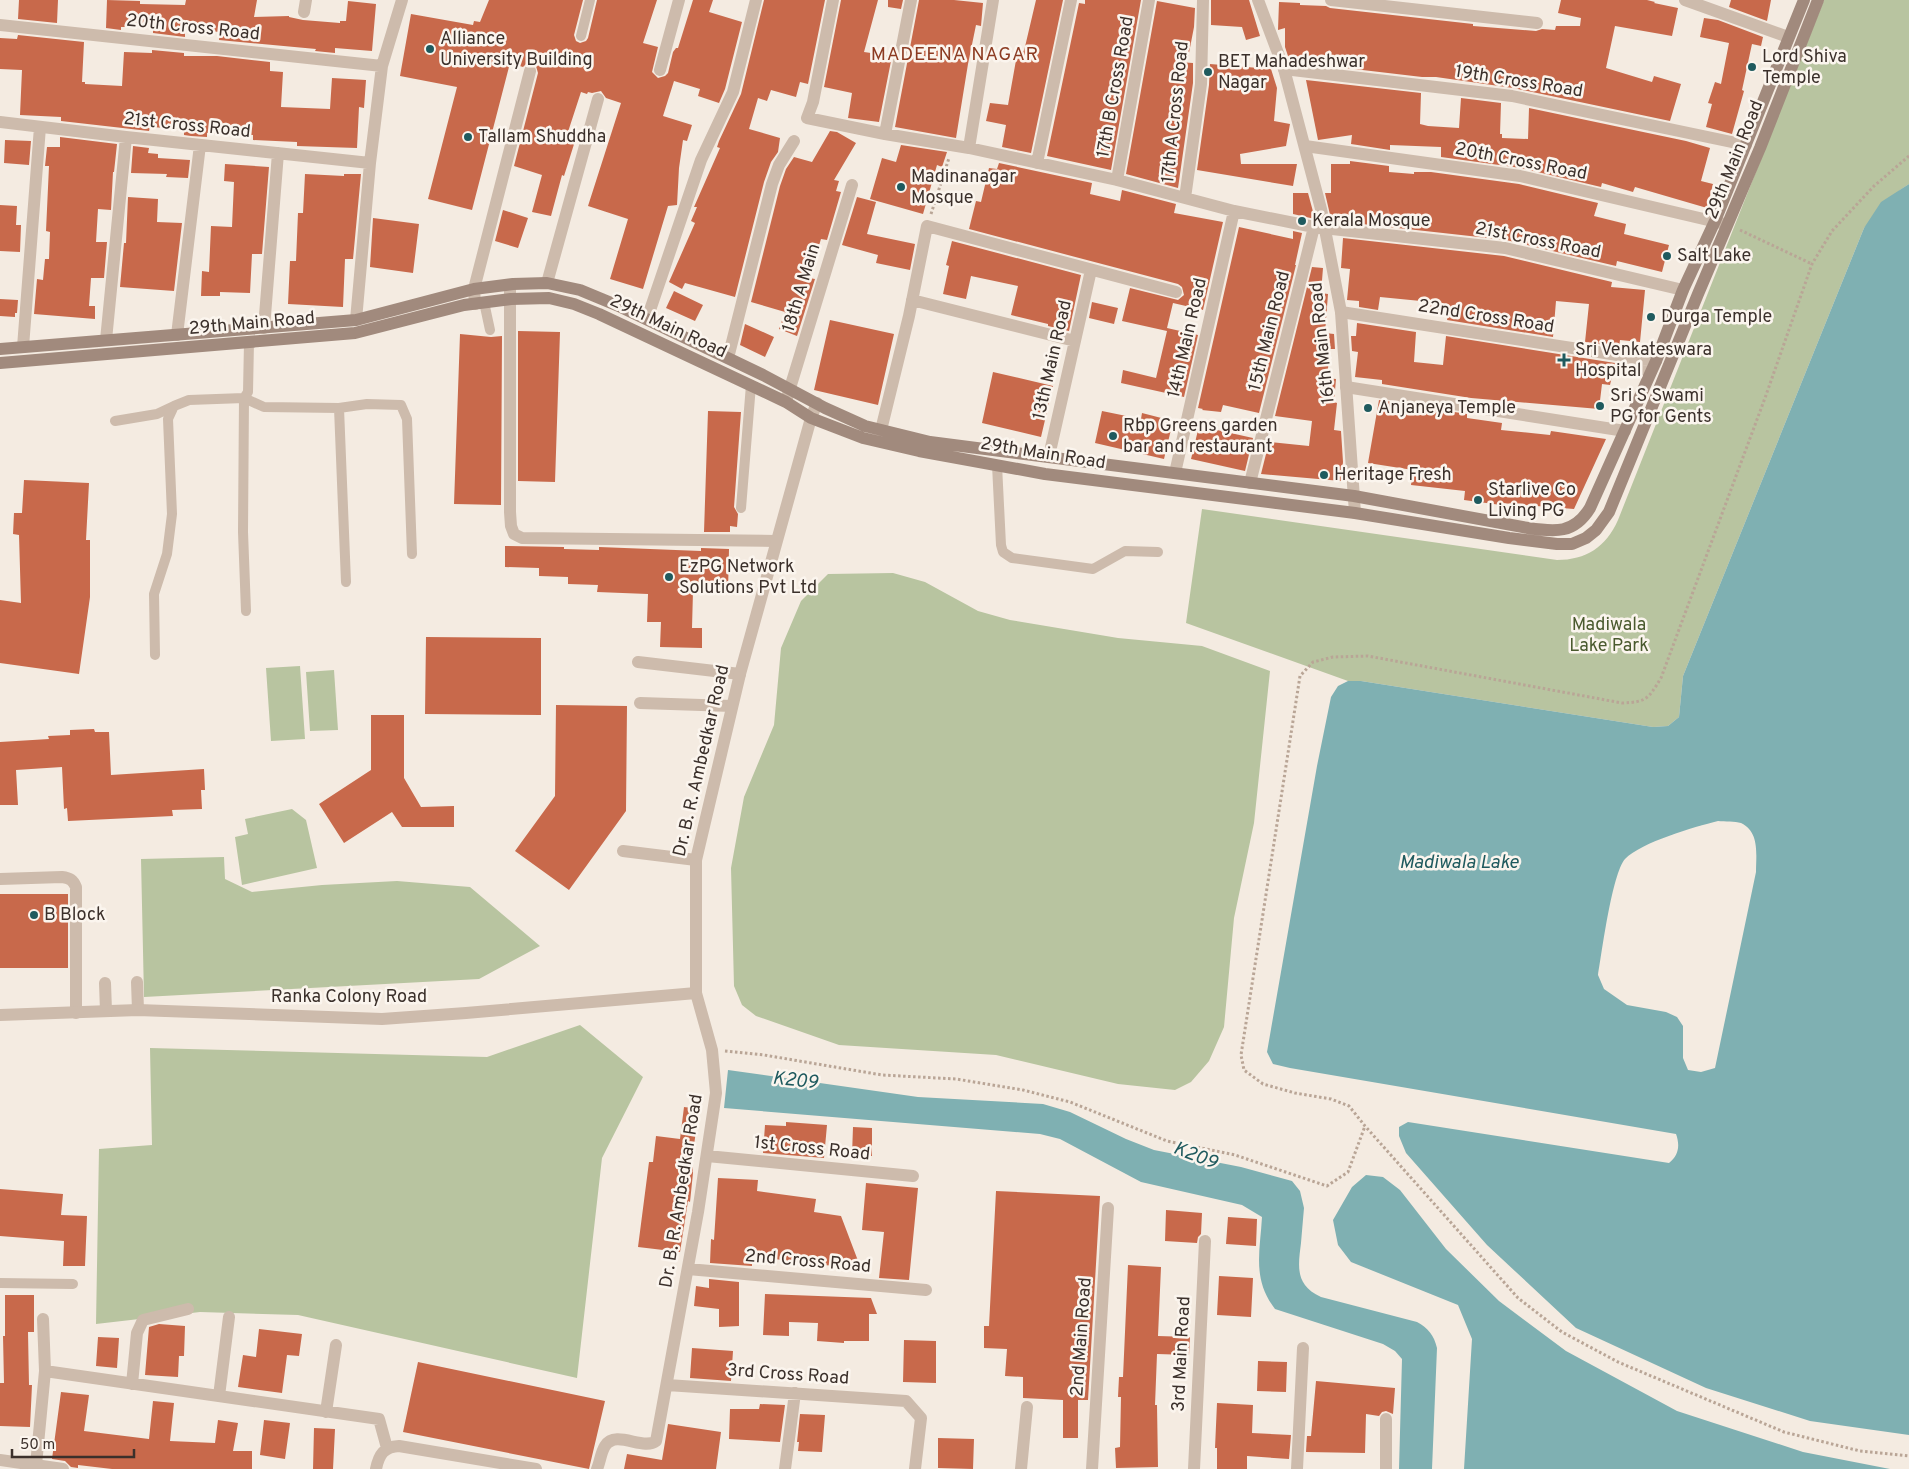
<svg xmlns="http://www.w3.org/2000/svg" width="1909" height="1469" font-family="Overpass,sans-serif">
	<rect width="100%" height="100%" fill="#f4ebe1"/>
	<path fill="#b8c4a0" d="M1824,0H1909V184L1900,190L1864,228L1683,676L1679,717L1668,726L1653,727L1361,681H1348L1186,623L1202,509L1557,560C1586,560 1606,547 1618,520Z
		M893,573L925,582L978,611L1010,620L1118,638L1202,646L1270,671L1254,823L1234,918L1224,1027L1209,1061L1191,1082L1175,1090L1118,1084L996,1055L839,1045L756,1016L742,1005L734,986L731,868L744,797L774,725L781,648L801,601L828,574Z
		M300,666L305,739L271,741L266,668Z
		M334,670L338,730L310,731L306,672Z
		M292,809L306,820L317,868L242,885L235,837L248,834L245,819Z
		M224,857L225,879L252,892L322,885L397,881L470,887L540,946L479,979L144,997L141,859Z
		M580,1025L643,1077L602,1158L577,1378L298,1315L200,1312L96,1324L99,1149L152,1145L150,1048L487,1057Z"/>
	<path fill="#7fb0b2" fill-rule="evenodd" d="M1909,184V1435L1810,1421L1706,1388L1576,1328L1487,1245L1406,1153L1399,1136V1127L1408,1122L1669,1163C1679,1155 1680,1145 1676,1134L1290,1068L1273,1064L1267,1052L1317,766L1331,697L1338,686L1348,681H1361L1653,727L1668,726L1679,717L1683,676L1864,228L1881,202ZM1718,821C1725,822 1735,821 1741,823C1760,832 1756,855 1756,872L1715,1068L1701,1072L1688,1070L1683,1058V1026L1677,1017L1666,1012L1627,1005L1604,989L1598,975C1602,952 1612,874 1625,859C1642,842 1694,827 1718,821Z
		M728,1070L918,1097L1043,1104L1070,1112L1126,1139L1154,1150L1241,1167L1292,1181L1300,1191L1304,1208C1303,1219 1302,1231 1301,1243C1298,1267 1295,1285 1321,1297L1417,1322C1428,1328 1434,1335 1437,1348L1432,1469H1399L1402,1359L1395,1351L1383,1344L1275,1309C1252,1279 1260,1252 1262,1217L1242,1205L1141,1182L1060,1139L1040,1134L724,1108Z
		M1366,1175L1383,1177L1400,1190L1446,1249L1499,1301L1566,1351L1677,1411L1803,1452L1890,1469H1464L1472,1339L1458,1305L1351,1262L1338,1245L1333,1220L1352,1187Z"/>
	<path fill="#c8694b" d="M19,0H58L57,23L18,19Z
		M107,0L140,1V4L185,5L186,0H257L254,17L289,16V17L303,20L340,23V21H346L348,1L376,4L372,51L335,48V53L315,51L316,49L219,40L220,32L185,29V37L153,33V27H121V30L106,28Z
		M489,0H583L574,35L576,41L580,43L586,41L588,38L597,0H657L643,43L658,47L652,72L658,78L665,76L668,73L673,52L676,48H678L693,0H713L709,12L742,22L725,89L719,103L698,96L700,89L674,81L663,116L692,125L687,141L683,140L679,168L677,205L668,206L643,289L610,279L628,219L588,206L621,103L606,98L601,91L592,93L588,92L587,94L581,92L566,138L575,141L564,176L562,175L551,216L532,212L542,175L514,166L538,73L536,66L532,63H527L523,67L510,63L472,210L428,199L457,87L400,76L411,14L473,25L474,21L480,22Z
		M764,0H825L808,84L800,82L796,97L771,90L767,101L758,98L749,129L780,138L778,152L771,162L764,182L735,297L685,283L682,289L669,282L695,223L691,221L697,207H694L720,148L717,147L719,141L741,94Z
		M841,0H878L864,52L892,56L879,122L848,118L852,93L824,87Z
		M888,0H903L901,9L888,7Z
		M919,0H954L983,3L981,26L976,25L968,64L956,138L895,127Z
		M1036,0H1063L1031,153L1002,147L1006,125L986,121L990,103L1008,105L1018,49L1024,51Z
		M1085,0H1141L1111,170L1047,156L1079,3L1085,4Z
		M1211,0H1249L1260,36L1246,40L1242,27L1211,25Z
		M1561,0H1647L1655,2L1654,3L1678,8L1672,36L1615,26L1606,68L1652,82L1654,76L1681,84L1670,121L1513,88L1436,77H1422L1303,63L1302,57L1301,63L1290,62L1285,47V28L1278,30L1279,2L1300,3V5L1326,6L1330,8L1473,24V26L1536,31L1542,29L1555,30L1556,26H1580L1581,18L1558,13Z
		M1731,0H1771L1767,21L1729,7Z
		M1157,1L1195,8L1194,27L1188,58L1178,62L1193,63V83L1178,188L1126,174Z
		M1704,18L1718,20L1763,37L1761,46L1752,44L1742,90L1744,91L1732,134L1706,127L1712,104L1708,103L1715,82L1721,84L1729,43L1700,37Z
		M18,35L84,42L82,82H85V84L122,86L124,52L152,53V50L184,53V56H217L270,62V71L283,72L281,107L330,109L332,78L366,80L364,108L359,107L357,148L297,146V142L253,140V135L207,133V137L191,136L184,135V129L150,127L149,131L61,121V117L20,115L22,70L0,69V38L17,39Z
		M1210,64L1271,69L1277,88L1274,121L1290,124L1286,146L1240,154L1241,164H1297L1293,186L1197,170L1209,85Z
		M1306,80L1421,93L1420,124L1428,126L1459,128L1461,98L1501,103L1500,134H1502V138L1528,139L1529,108L1686,141L1710,148L1701,181L1713,184L1707,208L1635,187L1633,192L1602,183L1601,187L1521,168L1441,157V147L1390,145V150L1351,144L1352,135L1318,140Z
		M830,131L837,132L856,143L834,180L839,181L836,191L841,192L827,240L821,239L809,278L815,279L797,336L779,329L785,312L751,302L780,186L786,169L794,157L812,162Z
		M60,137L117,144L114,172H113L111,210L98,209L96,242H107L104,278H91L89,306H95V319L34,314L37,279L43,280L45,259H49L50,232L46,231L49,166H45L47,147H60Z
		M5,140L31,141L29,165L4,163Z
		M901,145L947,152L942,167L937,165L923,214L870,199L882,158L896,162Z
		M133,146L149,148L148,153L158,154V158L190,160L188,178L166,177L167,174L131,173Z
		M1350,161L1389,166V172L1414,174V172H1431L1519,184L1598,203L1594,216L1626,224L1624,234L1669,245L1662,272L1617,261L1616,266L1506,240L1344,222L1345,220L1334,221L1331,219L1325,193H1331V164H1350Z
		M999,163L1092,183L1090,194L1120,201L1122,190L1176,204L1174,213L1223,222L1203,310L1173,303L1167,328L1198,335L1184,397L1121,383L1123,370L1156,378L1167,331L1122,321L1130,288L1178,300L1184,295L1182,287L1178,284L969,229L976,201L981,202L989,168L997,169Z
		M225,164L269,167L262,254H252L250,293L220,292V296H201L202,271L209,272L211,226L232,227L234,182L224,181Z
		M305,174L344,176V174H361L353,259H345L343,307L288,304L290,261H296L298,213H303Z
		M1293,193H1308L1315,219L1293,214Z
		M128,197L158,199L157,222L182,223L174,291L120,287L124,243H126Z
		M857,197L876,202L867,234L915,244L910,270L876,263L878,255L842,245Z
		M0,205L17,206L16,225H21L20,252L0,251Z
		M503,210L528,218L518,248L495,241Z
		M373,218L419,224L413,273L370,267Z
		M1239,227L1293,239V231L1302,233L1295,265H1296L1259,413L1223,405L1221,412L1202,410L1203,409L1198,408Z
		M1343,238L1504,256L1612,282L1611,287L1645,290L1640,342L1620,340L1619,347L1585,342L1589,304L1556,301L1553,337L1447,320L1448,315L1430,313L1431,302L1380,297L1378,310L1359,307V301L1347,300L1350,269L1341,268Z
		M952,241L1081,275L1069,331L1048,326V324L1011,315L1018,286L971,276L966,299L943,294L949,266L946,265Z
		M1312,267L1323,268L1321,293L1328,294L1325,333L1334,334L1335,349H1330L1327,378L1336,379L1334,402L1337,403L1334,430L1341,431L1343,462L1341,481L1261,474L1269,442L1309,446L1312,421L1275,416Z
		M674,291L703,305L695,321L666,308Z
		M0,299L18,300L17,313H15V317L0,316Z
		M1092,302L1118,308L1114,324L1089,318Z
		M830,320L894,334L878,405L814,390Z
		M1357,323L1416,332L1414,362L1443,365L1446,336L1615,363L1610,385L1602,384L1599,409L1471,398L1382,384V380L1355,377L1358,352L1352,351L1351,336H1356Z
		M745,324L774,337L765,357L740,345Z
		M518,331L560,332L555,482L518,481Z
		M460,334L491,337L502,336L501,505L454,504Z
		M993,372L1053,386L1041,437L982,423Z
		M1379,400L1467,414V418L1502,423L1501,430L1550,435L1551,431L1606,439L1574,509L1501,503V505L1464,500L1465,491L1411,485L1413,470L1368,463Z
		M708,411L741,412L734,507L738,514L737,527L730,526V532H704Z
		M1102,411L1141,419L1142,413L1173,421L1164,459L1095,443Z
		M1199,426L1253,438L1245,471L1191,459Z
		M24,480L89,483L86,540H90V597L79,674L0,663V600L21,603L19,535L13,534L14,513H22Z
		M505,546L564,547V549L599,550V547L701,551V548L729,549L728,592L693,591L692,628H702V648L660,647L661,622H647L648,594L597,592L598,585L568,584V577L539,576V568L505,567Z
		M426,637L541,638V715L425,714Z
		M556,705L627,706L626,811L569,890L515,851L555,796Z
		M371,715H404V778L421,807L454,806V827H402L392,812L344,843L319,804L371,770Z
		M94,729L95,732H109L111,775L204,769L205,790H201L202,809L172,810L173,816L68,821L67,808L64,809L62,767L16,770L18,805H0V742L49,739L48,736L70,735V730Z
		M0,894H68V968H0Z
		M684,1107L699,1109L691,1167H693V1173L690,1202L688,1201L680,1252L638,1247L649,1162H653L656,1136L680,1139Z
		M786,1122L827,1125L824,1158L763,1153L765,1125L786,1126Z
		M853,1127L872,1128V1156L852,1155Z
		M718,1178L758,1180L757,1191L816,1199L814,1212L841,1216L860,1266L811,1265V1264L752,1256V1266L710,1263L711,1239L714,1240Z
		M866,1183L918,1188L909,1280L879,1278L884,1232L862,1230Z
		M0,1189L63,1194L61,1215L87,1216L85,1266H63L64,1241L0,1236Z
		M996,1191L1100,1196L1088,1400H1078V1438H1063V1400L1023,1398V1377L1005,1376L1007,1349L984,1348V1326H989Z
		M1166,1210L1202,1213L1201,1234L1198,1237L1197,1243L1165,1241Z
		M1228,1217L1257,1219L1256,1246L1226,1244Z
		M1128,1265L1161,1267L1158,1336L1190,1337L1189,1355L1157,1354L1155,1405H1157L1158,1467L1116,1468L1115,1448L1120,1447L1121,1397H1118L1119,1377H1123Z
		M1219,1276L1253,1278L1251,1317L1217,1315Z
		M709,1279L739,1282V1326L719,1327V1309L694,1306L696,1286L709,1288Z
		M765,1294L871,1298L877,1314H869V1341H844V1343L817,1341L818,1323L789,1322V1336L763,1335Z
		M5,1295H34V1332H28L29,1385H32L30,1427L0,1426V1383H4L3,1336H5Z
		M159,1324L185,1326L184,1356H179L178,1377L145,1375L149,1327Z
		M259,1329L302,1334L299,1356L287,1355L282,1393L238,1387L243,1355L256,1357Z
		M98,1337L119,1338L117,1368L96,1366Z
		M904,1340L936,1341V1383L903,1382Z
		M692,1348L733,1351L731,1381L690,1378Z
		M1258,1361L1287,1362L1286,1392L1257,1391Z
		M418,1362L605,1401L589,1469L403,1432Z
		M1316,1381L1395,1388L1393,1414L1386,1411L1382,1412L1379,1416L1366,1414L1365,1453L1306,1452L1307,1436H1311Z
		M61,1392L89,1395L84,1431L149,1439L153,1401L174,1403L170,1441L215,1443L218,1420L238,1423L233,1451H252V1469H112L78,1465V1468L71,1467L65,1461L52,1459Z
		M1217,1403L1253,1405L1252,1433L1291,1435L1289,1459L1247,1456V1469H1217V1448H1215Z
		M760,1404L785,1405L780,1442L729,1439L730,1409H759Z
		M800,1414L825,1415L822,1452L798,1451L799,1442H797Z
		M264,1420L290,1423L285,1459L260,1455Z
		M668,1424L721,1432L716,1469H624L627,1454L662,1460Z
		M314,1428L335,1429L333,1469H313Z
		M938,1438L974,1439L973,1469L938,1468Z"/>
	<g fill="none" stroke-linecap="round" stroke-linejoin="round">
		<path stroke="#b9a596" stroke-width="3" stroke-dasharray="2.5 2.5" stroke-linecap="butt" d="M1909,156L1874,186L1832,231L1812,264L1765,398L1661,678C1648,699 1647,702 1622,703L1368,656L1333,657L1313,662L1300,676L1241,1055L1244,1070L1263,1084L1295,1093L1331,1099L1349,1106L1365,1126L1518,1298L1562,1332L1618,1362L1784,1432L1860,1451L1909,1456
			M931,214L949,158
			M1740,230L1812,264
			M725,1051L764,1055L882,1075L956,1079L1023,1090L1070,1102L1167,1141L1235,1155L1327,1186L1348,1172L1365,1126"/>
		<path stroke="#cdbbac" stroke-width="10" d="M581,36L590,0
			M484,302L490,330
			M1624,368L1651,371
			M339,408L346,582
			M115,421L157,414L174,406
			M997,465L1001,545L1003,552L1012,558L1093,569L1125,551L1158,552
			M741,508L751,385
			M246,611L243,532L244,398L264,407L339,408L367,404L401,405L407,419L412,554
			M155,655L154,594L167,554L172,514L168,419L174,406L189,400L244,398L248,392L249,342
			M0,1283L73,1284"/>
		<path stroke="#cdbbac" stroke-width="12" d="M833,0L813,102L807,118L885,134L969,148L1117,180L1234,211L1314,227
			M1331,0L1537,23
			M1685,0L1788,37
			M304,12L306,0
			M0,25L382,66
			M1284,69L1512,96L1746,145
			M660,70L679,0
			M0,122L126,137L370,163
			M885,134L911,0
			M1305,146L1520,176L1725,224
			M969,148L993,0
			M1037,163L1071,0
			M1117,180L1149,0
			M1185,198L1201,84L1203,0
			M547,283L598,99
			M510,285V512L511,526L514,534L522,538L776,541
			M912,300L1075,341
			M475,304L474,289L530,71
			M1341,312L1656,361
			M647,319L701,160L733,92L756,0
			M356,320L370,163L382,66L402,0
			M264,328L278,153
			M177,335L200,145
			M106,340L126,137
			M23,347L40,127
			M728,358L772,184L779,165L794,141
			M1346,387L1625,431
			M787,398L852,185
			M881,430L909,316L927,226L1176,292
			M1049,456L1091,270
			M1175,473L1234,211
			M1250,483L1314,227L1505,248L1683,290
			M638,662L740,674
			M640,703L732,706
			M623,851L696,860
			M0,879L62,877C70,878 73,880 76,887V1013
			M137,982L138,1010
			M105,983L106,1011
			M707,1156L913,1176
			M688,1269L926,1290
			M43,1319L45,1371
			M132,1384L137,1333L143,1320L188,1309
			M667,1385L906,1401L921,1418L915,1469
			M219,1396L229,1317
			M326,1412L336,1345
			M0,1460L63,1469
			M36,1465L45,1371L379,1419L387,1448
			M376,1469C379,1454 384,1447 399,1446L536,1469
			M597,1469C600,1462 601,1452 605,1446C616,1429 643,1451 656,1441L657,1436L698,1212L716,1093L712,1050L696,993
			M785,1469L795,1393
			M1021,1469L1027,1407
			M1092,1469L1108,1208
			M1194,1469L1205,1241
			M1297,1469L1303,1348
			M1386,1469V1419"/>
		<path stroke="#cdbbac" stroke-width="12" d="M1258,0L1284,69L1321,209L1341,312L1355,513
			M0,1015L138,1010L382,1019L466,1013L696,993V860L740,674L811,418L817,403"/>
		<path stroke="#a18a7d" stroke-width="12" d="M0,349L356,320L474,289L513,284L547,283L580,290L621,307L763,375L825,408L865,426L930,442L1354,496L1528,528C1555,532 1574,534 1590,508L1656,361L1683,290L1715,221L1804,0
			M0,363L355,333L464,305L511,299L549,298L574,304L599,314L786,402L811,418L863,438L919,451L1045,474L1355,513L1509,538L1557,544H1572L1586,538L1596,530L1609,512L1698,294L1760,148L1818,0"/>
	</g>
	<g fill="#1f5a5e" stroke="#fbf5ee" stroke-width="2">
		<circle cx="430" cy="49" r="5"/>
		<circle cx="1752" cy="67" r="5"/>
		<circle cx="1208" cy="72" r="5"/>
		<circle cx="468" cy="137" r="5"/>
		<circle cx="901" cy="187" r="5"/>
		<circle cx="1302" cy="221" r="5"/>
		<circle cx="1667" cy="256" r="5"/>
		<circle cx="1651" cy="317" r="5"/>
		<path d="M1561.5 352.5h5v5h5v5h-5v5h-5v-5h-5v-5h5z"/>
		<circle cx="1600" cy="406" r="5"/>
		<circle cx="1368" cy="408" r="5"/>
		<circle cx="1113" cy="436" r="5"/>
		<circle cx="1324" cy="475" r="5"/>
		<circle cx="1478" cy="500" r="5"/>
		<circle cx="669" cy="577" r="5"/>
		<circle cx="34" cy="915" r="5"/>
	</g>
	<g text-anchor="middle" dominant-baseline="central" stroke-width="5" stroke-linejoin="round" paint-order="stroke">
		<g font-size="18" fill="#3b302b" stroke="#fbf5ee">
			<text transform="translate(193 28) rotate(6)">20th Cross Road</text>
			<text transform="translate(1519 82) rotate(9)">19th Cross Road</text>
			<text transform="translate(1116 87) rotate(-80)">17th B Cross Road</text>
			<text transform="translate(1176 112) rotate(-84)">17th A Cross Road</text>
			<text transform="translate(187 126) rotate(6)">21st Cross Road</text>
			<text transform="translate(1735 160) rotate(-68)">29th Main Road</text>
			<text transform="translate(1521 162) rotate(11)">20th Cross Road</text>
			<text transform="translate(1538 241) rotate(11)">21st Cross Road</text>
			<text transform="translate(802 288) rotate(-73)">18th A Main</text>
			<text transform="translate(1486 317) rotate(9)">22nd Cross Road</text>
			<text transform="translate(252 324) rotate(-5)">29th Main Road</text>
			<text transform="translate(668 327) rotate(25)">29th Main Road</text>
			<text transform="translate(1270 331) rotate(-76)">15th Main Road</text>
			<text transform="translate(1188 338) rotate(-77)">14th Main Road</text>
			<text transform="translate(1323 343) rotate(-96)">16th Main Road</text>
			<text transform="translate(1053 360) rotate(-77)">13th Main Road</text>
			<text transform="translate(1043 454) rotate(9)">29th Main Road</text>
			<text transform="translate(702 761) rotate(-77)">Dr. B. R. Ambedkar Road</text>
			<text x="349" y="997">Ranka Colony Road</text>
			<text transform="translate(812 1149) rotate(6)">1st Cross Road</text>
			<text transform="translate(682 1191) rotate(-81)">Dr. B. R. Ambedkar Road</text>
			<text transform="translate(808 1262) rotate(5)">2nd Cross Road</text>
			<text transform="translate(1082 1337) rotate(-86)">2nd Main Road</text>
			<text transform="translate(1182 1354) rotate(-87)">3rd Main Road</text>
			<text transform="translate(788 1375) rotate(4)">3rd Cross Road</text>
		</g>
		<g font-size="18" fill="#3b302b" stroke="#fbf5ee" text-anchor="start">
			<text x="440" y="39">Alliance<tspan x="440" dy="21">University Building</tspan></text>
			<text x="1762" y="57">Lord Shiva<tspan x="1762" dy="21">Temple</tspan></text>
			<text x="1218" y="62">BET Mahadeshwar<tspan x="1218" dy="21">Nagar</tspan></text>
			<text x="478" y="137">Tallam Shuddha</text>
			<text x="911" y="177">Madinanagar<tspan x="911" dy="21">Mosque</tspan></text>
			<text x="1312" y="221">Kerala Mosque</text>
			<text x="1677" y="256">Salt Lake</text>
			<text x="1661" y="317">Durga Temple</text>
			<text x="1575" y="350">Sri Venkateswara<tspan x="1575" dy="21">Hospital</tspan></text>
			<text x="1610" y="396">Sri S Swami<tspan x="1610" dy="21">PG for Gents</tspan></text>
			<text x="1378" y="408">Anjaneya Temple</text>
			<text x="1123" y="426">Rbp Greens garden<tspan x="1123" dy="21">bar and restaurant</tspan></text>
			<text x="1334" y="475">Heritage Fresh</text>
			<text x="1488" y="490">Starlive Co<tspan x="1488" dy="21">Living PG</tspan></text>
			<text x="679" y="567">EzPG Network<tspan x="679" dy="21">Solutions Pvt Ltd</tspan></text>
			<text x="44" y="915">B Block</text>
		</g>
		<g font-size="18" fill="#4a5a2e" stroke="#fbf5ee">
			<text x="1609" y="625">Madiwala<tspan x="1609" dy="21">Lake Park</tspan></text>
		</g>
		<g font-size="19" letter-spacing="1" fill="#8c3b22" stroke="#fbf5ee">
			<text x="955" y="55">MADEENA NAGAR</text>
		</g>
		<g font-size="19" font-style="italic" fill="#1f5a5e" stroke="#fbf5ee">
			<text x="1459" y="863">Madiwala Lake</text>
			<text transform="translate(795 1081) rotate(6)">K209</text>
			<text transform="translate(1195 1156) rotate(21)">K209</text>
		</g>
	</g>
	<path d="M12 1449v8h122v-8" fill="none" stroke="#3b302b" stroke-width="2.5"/>
	<text x="20" y="1449" font-size="15" fill="#3b302b" stroke="#fbf5ee" stroke-width="4" paint-order="stroke">50 m</text>
</svg>
